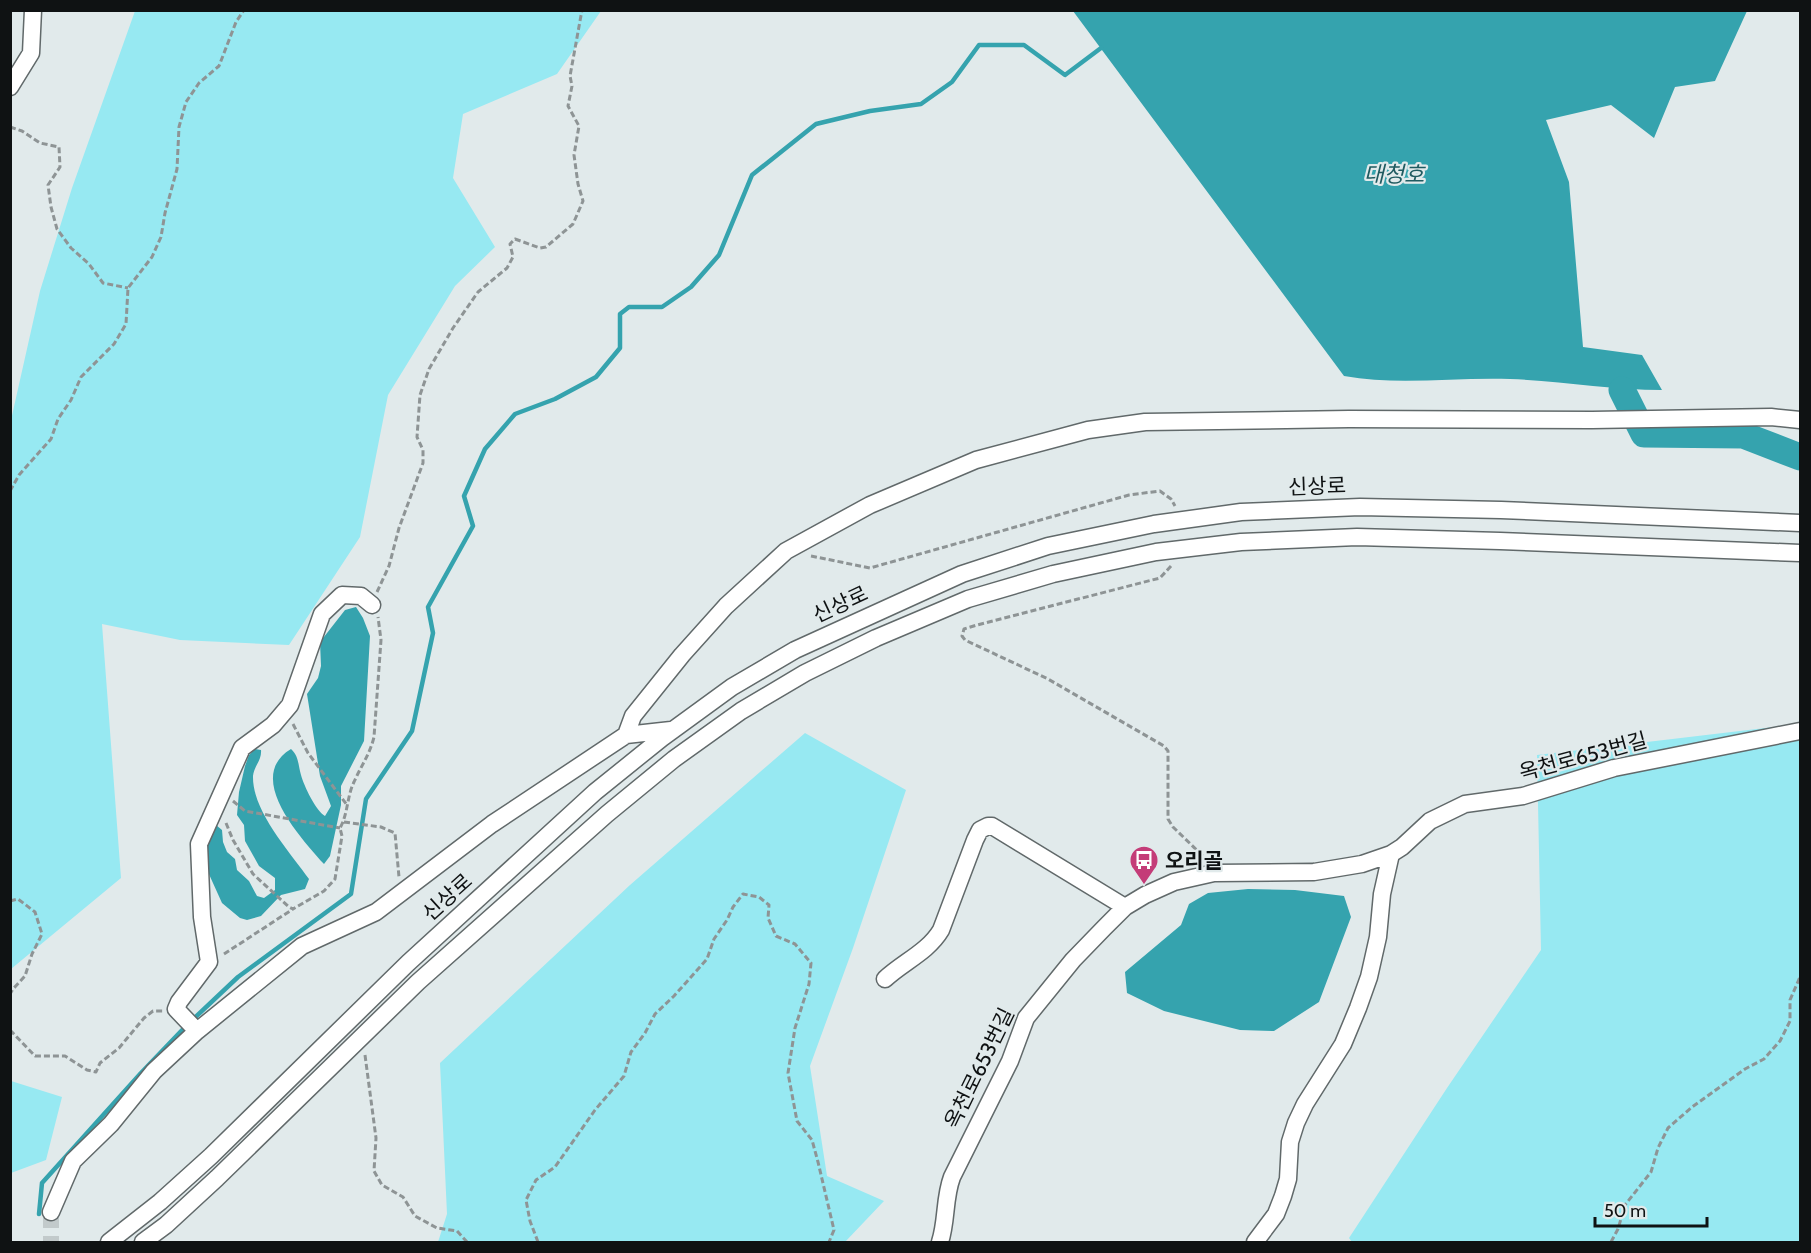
<svg xmlns="http://www.w3.org/2000/svg" width="1811" height="1253" font-family="Cabin,'Noto Sans KR',sans-serif">
	<rect width="100%" height="100%" fill="#e1eaeb"/>
	<path fill="#97e9f2" d="M135,11H601L557,74L463,114L453,178L495,247L455,286L388,395L360,537L289,645L180,640L102,624L121,878L11,969V420L40,291L72,188Z
		M1800,724V1242H1352L1349,1238L1447,1088L1541,950L1537,755Z
		M805,733L906,790L853,948L810,1066L827,1176L884,1201L845,1242H438L447,1214L440,1063L630,885Z
		M11,1081L62,1097L46,1160L11,1173Z"/>
	<path fill="#35a3ae" d="M1073,11H1747L1715,81L1675,87L1654,138L1611,105L1546,120L1569,182L1583,347L1642,355L1662,390C1611,390 1561,381 1510,379C1455,377 1398,386 1344,376Z
		M356,607L363,618L370,636L364,741L341,786V805L330,856L324,864C301,838 244,777 291,749C299,756 298,765 301,775C304,786 316,811 325,816L331,806L320,776L307,694L318,678L321,666L320,642L345,610Z
		M255,749L261,750C262,760 254,766 253,776C252,811 290,852 309,879L305,889L281,895L261,916L247,920L240,918L222,903L208,872L204,841L216,825L222,830L223,842L227,852L235,859L237,870L249,881L257,896L264,898L275,890V878L259,866L254,857L245,841L244,825L237,815L239,792L245,766L249,755Z
		M1248,889L1295,890L1344,896L1351,917L1319,1002L1274,1031L1240,1030L1164,1011L1127,993L1125,972L1181,925L1189,904L1208,893Z"/>
	<g fill="none" stroke-linecap="round" stroke-linejoin="round">
		<path stroke="#35a3ae" stroke-width="4.5" d="M39,1214L42,1183L141,1073L186,1026L238,977L351,894L366,799L412,731L433,633L428,607L473,526L464,496L485,449L515,414L555,399L596,377L620,348V314L629,307H662L691,287L719,255L752,175L816,124L870,111L921,104L952,82L979,45H1024L1065,75L1101,48"/>
		<path stroke="#35a3ae" stroke-width="27" d="M1622,390L1644,434L1743,435L1800,457"/>
		<path stroke="#c2cacb" stroke-width="16" stroke-dasharray="16 8" stroke-linecap="butt" d="M51,1212V1242"/>
		<g stroke="#61696a" stroke-width="19">
			<path id="minor" d="M10,87L31,53L33,10
				M626,735L633,716L682,655L726,606L786,551L870,505L976,460L1088,430L1145,422L1349,419L1592,420L1771,417L1800,420
				M885,979C903,962 928,952 941,930L975,840L980,830L988,826H992L1125,907
				M197,1031L176,1009L179,1002L209,962L202,917L199,844L242,748L273,725L290,705L322,614L342,595L361,596L372,605
				M51,1212L73,1161L111,1124L154,1071L197,1031L302,946L376,912L492,824L626,735L671,730
				M109,1242L160,1202L211,1156L408,963L595,792L662,738L732,687L795,650L962,574L1048,546L1154,524L1241,512L1360,507L1501,510L1800,523
				M143,1242L166,1225L217,1178L418,982L607,814L674,759L741,711L805,673L876,638L968,599L1053,574L1156,552L1241,542L1357,537L1500,541L1800,553
				M940,1242C947,1221 944,1198 952,1177L1010,1061L1026,1018L1073,960L1104,928L1125,907L1145,895L1174,882L1214,873L1314,872L1362,864L1391,854L1402,847L1430,821L1465,804L1523,796L1614,768L1800,731
				M1255,1242L1276,1214L1283,1196L1288,1179L1290,1142L1296,1123L1305,1104L1343,1044L1358,1008L1369,977L1378,937L1382,894L1391,854"/>
		</g>
		<path stroke="#8e9495" stroke-width="3" stroke-dasharray="6 3" stroke-linecap="butt" d="M10,127L22,131L40,143L59,147L60,167L48,185L51,207L57,229L71,248L89,264L103,283L128,288
			M10,491L19,475L51,439L58,419L71,400L81,377L114,344L126,324L128,288L152,257L161,237L165,213L177,169L179,127L186,102L199,83L219,66L236,22L244,10
			M811,556L870,568L1129,495L1160,491L1171,499L1175,506
			M1171,566L1160,578L977,625L964,629L962,636L965,640L1048,679L1164,746L1168,751V819L1173,827L1207,860
			M377,592L389,566L399,528L423,463V450L417,437L420,395L429,369L453,328L478,292L507,268L513,257L510,244L515,239L540,248L546,247L573,224L583,201L578,184L574,155L579,126L568,106L572,86L570,76L582,10
			M293,724L308,753L347,805
			M233,801L245,811L340,828
			M344,822L381,827L395,833L399,877
			M226,823L233,840L253,874L289,907L293,909L324,891L335,879L342,836L340,828C348,814 347,796 354,782C361,766 370,754 374,737L381,640L378,617
			M10,901L18,899L35,912L42,934L32,954L25,976L13,989L10,994
			M224,954L293,909
			M10,1030L35,1056H65L87,1070L96,1072L100,1063L119,1048L144,1018L153,1011H163
			M365,1055L376,1138L374,1171L382,1185L403,1197L415,1216L437,1228L457,1231L467,1242
			M538,1242L530,1221L526,1200L536,1180L555,1167L595,1110L624,1076L631,1052L645,1033L655,1014L674,996L707,959L714,939L727,920L733,907L743,894L759,897L769,905L768,918L776,936L795,944L811,963L809,984L795,1028L788,1073L797,1121L812,1140L818,1162L834,1230L829,1242
			M1611,1242L1618,1229L1625,1205L1651,1172L1658,1148L1668,1128L1692,1107L1745,1069L1764,1059L1780,1041L1790,1021V1000L1800,977"/>
		<use href="#minor" stroke="#fff" stroke-width="16"/>
	</g>
	<defs>
		<g id="bus-pin" transform="scale(1.5)"><path d="M0 17L-7.5 6A9.5 9.5 0 1 1 7.5 6Z" fill="#c43c78" stroke="#e1eaeb"/><path d="M-5-6H5V4H4V6H2V4H-2V6H-4V4H-5ZM-3.5-4V0h7V-4ZM-3.5 1.2v1.5H-2V1.2ZM2 1.2v1.5H3.5V1.2Z" fill="#fff"/></g>
	</defs>
	<g fill-rule="evenodd">
		<use href="#bus-pin" x="1144" y="860"/>
	</g>
	<g text-anchor="middle" dominant-baseline="central" stroke-width="4.5" stroke-linejoin="round" paint-order="stroke">
		<g font-size="21" fill="#0f1213" stroke="#e1eaeb">
			<text transform="translate(1317 486) rotate(-2)">신상로</text>
			<text transform="translate(840 604) rotate(-25)">신상로</text>
			<text transform="translate(1583 756) rotate(-15)">옥천로653번길</text>
			<text transform="translate(447 897) rotate(-42)">신상로</text>
			<text transform="translate(979 1068) rotate(-64)">옥천로653번길</text>
		</g>
		<g font-size="21" font-weight="bold" fill="#0f1213" stroke="#e1eaeb" text-anchor="start">
			<text x="1165" y="860">오리골</text>
		</g>
		<g font-size="22" font-style="italic" fill="#205b61" stroke="#e1eaeb">
			<text x="1394" y="174">대청호</text>
		</g>
	</g>
	<rect width="1811" height="1253" fill="none" stroke="#0f1213" stroke-width="24"/>
	<path d="M1595 1217v9h112v-9" fill="none" stroke="#0f1213" stroke-width="3"/>
	<text x="1604" y="1217" font-size="18" fill="#0f1213" stroke="#e1eaeb" stroke-width="4.5" paint-order="stroke">50 m</text>
</svg>
